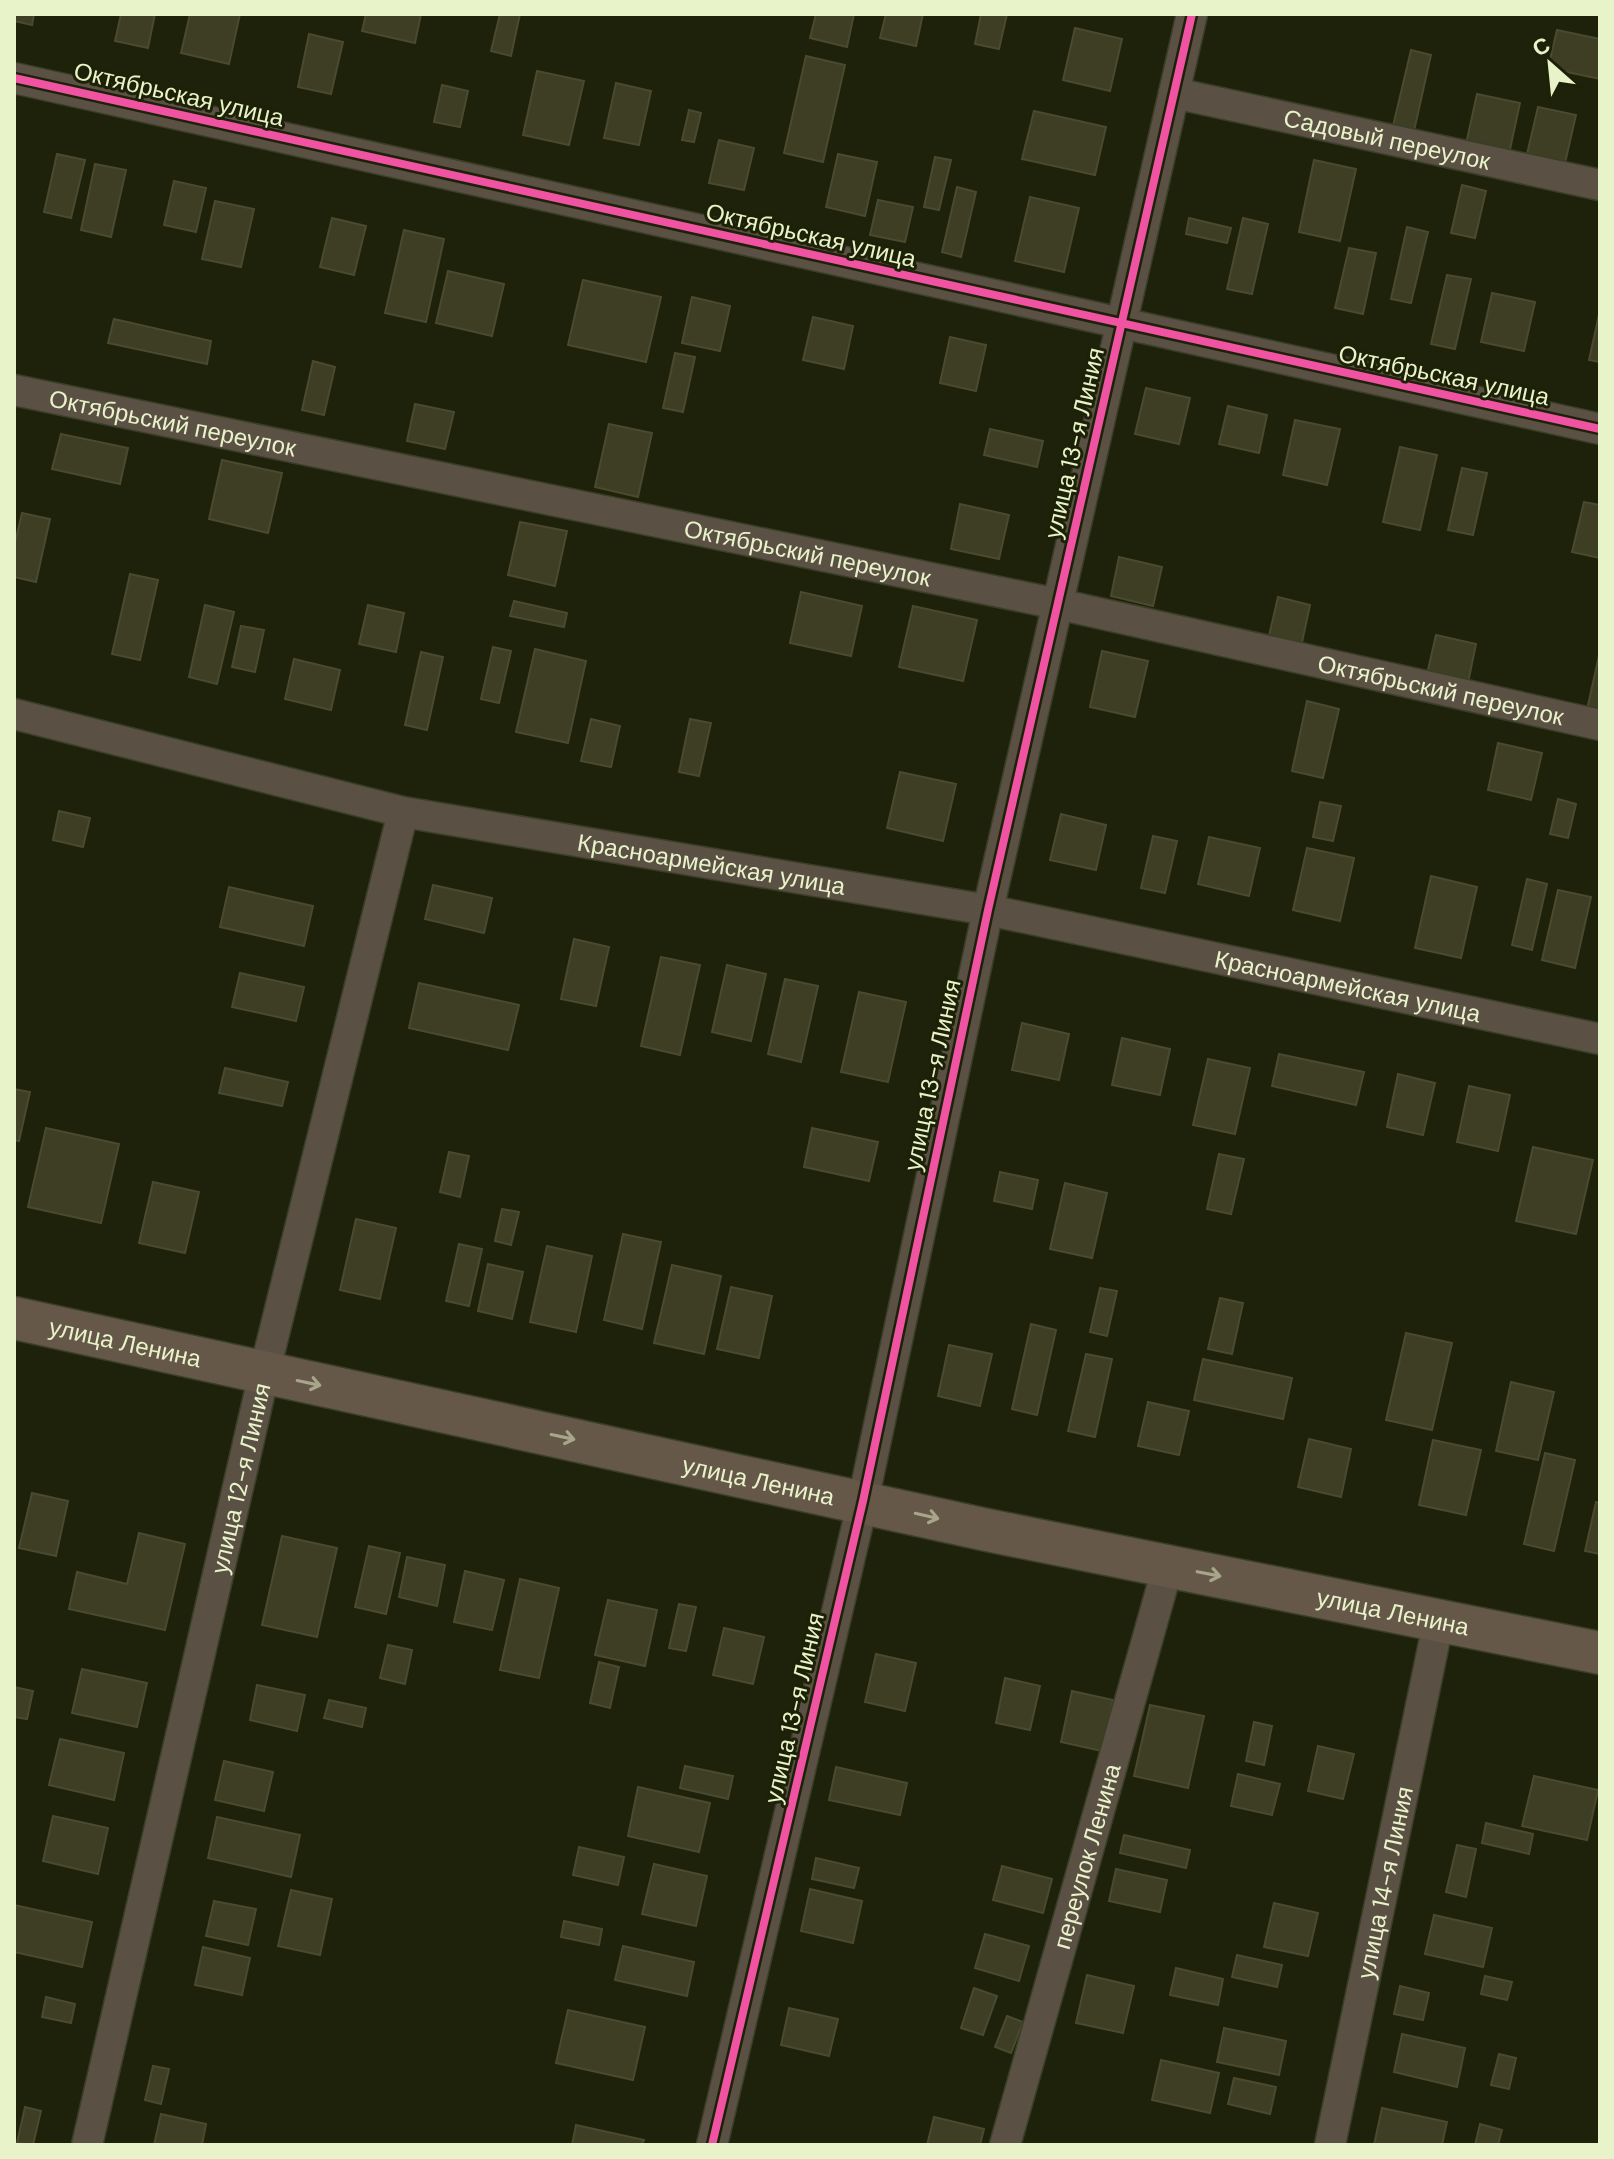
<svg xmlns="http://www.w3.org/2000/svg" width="1614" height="2159" font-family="'DM Sans',sans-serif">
	<rect width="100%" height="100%" fill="#1e220a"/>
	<path fill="#3d3e24" stroke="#4b4a2e" stroke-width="2" d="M14,14H34L32,25L14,21Z
		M121,14H155L148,48L115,41Z
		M190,14H240L229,64L181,53Z
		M366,14H421L415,43L362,31Z
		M500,14H520L511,56L491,51Z
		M816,14H854L847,47L810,38Z
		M886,14H923L916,46L880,38Z
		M981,14H1007L999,49L975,44Z
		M1075,28L1122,39L1110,91L1063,80Z
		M1557,30L1600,39V79L1548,68Z
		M309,34L343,42L331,94L298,87Z
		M1411,50L1431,55L1414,131L1393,126Z
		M806,56L845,65L823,162L784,153Z
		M537,71L584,81L569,145L523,135Z
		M616,83L651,91L639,145L604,138Z
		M442,85L468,91L460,127L434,122Z
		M1477,94L1520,103L1509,154L1466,144Z
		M1538,107L1576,115L1565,163L1527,154Z
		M689,110L701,113L694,142L682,140Z
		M1034,111L1106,127L1095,175L1022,159Z
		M719,140L754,148L744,190L709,183Z
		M57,154L85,160L71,218L44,212Z
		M838,154L877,162L865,216L826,207Z
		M935,157L951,160L939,210L924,207Z
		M1314,160L1356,169L1340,241L1299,232Z
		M95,164L126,170L111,237L81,230Z
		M174,181L206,188L196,232L164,225Z
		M1462,185L1486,191L1475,238L1451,233Z
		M957,187L976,192L961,257L942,252Z
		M1030,197L1079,208L1064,272L1015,261Z
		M878,200L913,207L905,242L870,235Z
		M215,201L254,209L241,267L202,259Z
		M332,218L366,226L354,275L320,267Z
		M1189,218L1231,228L1227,243L1186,234Z
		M1243,218L1268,224L1252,294L1227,289Z
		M1407,227L1428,232L1411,303L1391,299Z
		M404,230L444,239L426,322L385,313Z
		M1349,248L1376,253L1363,314L1335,308Z
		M448,271L504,284L492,336L436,323Z
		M1447,275L1471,279L1455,349L1431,344Z
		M583,280L661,297L646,362L568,345Z
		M1492,293L1535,302L1524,351L1481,342Z
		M692,297L730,306L720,351L682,343Z
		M1600,310V362L1589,360Z
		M813,317L853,326L844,369L803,360Z
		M114,319L211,341L207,364L108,343Z
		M950,337L986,345L976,391L940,383Z
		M675,353L695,357L683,412L663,408Z
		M313,361L335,367L324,415L302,410Z
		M1146,388L1190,398L1179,444L1135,434Z
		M415,404L454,412L445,449L407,441Z
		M1228,406L1267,415L1259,453L1219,444Z
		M1295,420L1340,429L1327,485L1283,475Z
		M609,424L652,433L638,497L595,487Z
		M990,429L1043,441L1037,467L984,455Z
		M61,434L128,448L120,484L52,469Z
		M1400,447L1437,455L1420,530L1383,522Z
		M222,460L282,473L268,533L209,519Z
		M1462,468L1487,473L1473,535L1448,530Z
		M1584,502L1600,505V558L1572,552Z
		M960,504L1009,515L999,559L951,549Z
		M22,513L50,519L36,582L14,577V547Z
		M520,522L567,531L555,586L508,575Z
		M1119,557L1162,567L1153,606L1111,596Z
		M130,574L158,580L140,660L112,654Z
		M801,592L862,606L851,656L790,643Z
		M1278,597L1310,605L1301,647L1268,640Z
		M514,601L567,613L564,627L510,616Z
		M205,605L234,612L217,684L189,677Z
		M368,605L404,613L396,652L359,644Z
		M913,606L977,620L963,681L899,667Z
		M241,626L264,630L255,672L232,667Z
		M1436,635L1476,644L1468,683L1427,674Z
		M493,647L511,651L499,703L481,699Z
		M535,649L586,661L568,743L516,732Z
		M1102,651L1148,661L1135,717L1090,707Z
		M1600,651V718L1586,714Z
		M421,652L443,657L427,730L405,725Z
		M294,659L340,670L331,710L285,699Z
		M1307,701L1339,709L1323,778L1292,771Z
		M591,719L620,726L611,767L581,761Z
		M690,719L711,723L699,776L679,772Z
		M1498,743L1542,753L1531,800L1488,790Z
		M900,772L956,784L943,841L887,828Z
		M1558,799L1576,804L1568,838L1550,834Z
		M1320,802L1341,806L1333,841L1313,837Z
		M59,811L90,818L83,847L53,840Z
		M1061,814L1106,825L1096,870L1050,860Z
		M1153,836L1177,841L1165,893L1141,888Z
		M1209,837L1260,848L1249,896L1198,884Z
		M1307,848L1354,858L1340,921L1293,910Z
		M1431,876L1477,887L1461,958L1415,948Z
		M1527,879L1547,884L1532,950L1512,945Z
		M433,885L492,898L484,933L425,919Z
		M229,887L313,906L304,946L220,927Z
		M1558,890L1591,897L1575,968L1542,960Z
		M574,939L609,947L596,1006L561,999Z
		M661,957L700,965L680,1055L641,1046Z
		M727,965L766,974L751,1041L712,1032Z
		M240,973L304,987L296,1021L232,1007Z
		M785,979L818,986L801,1062L768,1054Z
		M419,983L519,1005L508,1050L409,1028Z
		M859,992L906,1002L888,1082L841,1072Z
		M1022,1023L1069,1034L1059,1080L1012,1070Z
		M1122,1038L1170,1049L1160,1095L1112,1085Z
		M1279,1054L1364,1072L1356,1105L1272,1086Z
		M1208,1059L1250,1068L1235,1134L1193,1125Z
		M225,1068L288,1082L282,1106L219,1093Z
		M1398,1074L1435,1083L1423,1135L1387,1127Z
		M1469,1086L1510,1095L1498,1151L1457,1142Z
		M14,1089L30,1092L19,1141L14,1140Z
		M46,1128L119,1144L101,1223L28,1207Z
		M812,1128L878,1142L869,1181L804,1167Z
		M1533,1147L1593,1160L1576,1234L1516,1221Z
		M449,1152L469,1156L460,1197L440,1192Z
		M1219,1154L1244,1159L1231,1214L1207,1209Z
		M1000,1172L1038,1180L1032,1209L994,1201Z
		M153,1182L199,1192L185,1253L139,1243Z
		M1065,1183L1107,1193L1092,1258L1050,1249Z
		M502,1209L519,1212L511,1245L495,1241Z
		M356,1219L396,1228L380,1299L340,1290Z
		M623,1234L661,1242L642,1329L604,1320Z
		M459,1244L482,1249L469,1306L446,1301Z
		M547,1246L592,1256L576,1332L530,1322Z
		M488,1264L523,1272L512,1319L478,1311Z
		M672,1265L721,1276L704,1354L654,1343Z
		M731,1287L772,1296L759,1358L717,1349Z
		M1100,1288L1117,1291L1107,1336L1090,1332Z
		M1220,1298L1243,1303L1232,1354L1208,1349Z
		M1031,1324L1056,1330L1037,1415L1012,1409Z
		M1406,1333L1452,1343L1432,1430L1386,1420Z
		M949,1345L992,1354L980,1406L938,1396Z
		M1086,1354L1112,1359L1095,1437L1068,1431Z
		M1203,1359L1292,1378L1283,1419L1194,1400Z
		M1511,1382L1554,1392L1538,1460L1496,1451Z
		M1148,1402L1189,1411L1179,1455L1138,1446Z
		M1309,1439L1351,1449L1341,1497L1298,1487Z
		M1433,1440L1481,1450L1466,1515L1419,1505Z
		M1545,1453L1575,1460L1554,1551L1524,1544Z
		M32,1493L68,1501L56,1556L19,1548Z
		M1596,1502L1600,1503V1554L1585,1551Z
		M139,1533L185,1544L165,1630L69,1609L77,1572L127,1584Z
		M282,1536L337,1548L317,1637L262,1625Z
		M369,1546L400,1553L386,1614L355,1607Z
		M407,1557L445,1565L437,1606L399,1597Z
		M465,1571L504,1580L492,1630L454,1622Z
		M520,1579L559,1588L539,1678L500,1670Z
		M608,1600L657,1610L645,1666L595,1655Z
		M679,1604L696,1607L686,1651L669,1648Z
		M724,1628L764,1637L753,1684L713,1675Z
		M388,1645L412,1650L405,1684L380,1678Z
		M876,1654L916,1663L905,1711L865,1702Z
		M599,1662L619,1667L610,1708L590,1703Z
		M82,1669L147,1683L137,1727L72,1713Z
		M1005,1678L1040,1686L1030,1730L996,1723Z
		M257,1685L305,1695L297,1731L250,1720Z
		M14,1687L33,1691L27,1719L14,1717Z
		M1072,1691L1113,1700L1102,1751L1061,1742Z
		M329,1700L366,1708L362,1727L324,1718Z
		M1150,1705L1204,1716L1188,1788L1134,1776Z
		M1254,1722L1272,1726L1264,1765L1246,1761Z
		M60,1739L124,1753L114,1800L49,1785Z
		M1318,1746L1354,1754L1343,1799L1308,1791Z
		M224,1761L273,1772L264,1811L215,1800Z
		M685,1766L733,1776L728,1799L680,1788Z
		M836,1767L907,1783L900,1815L829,1800Z
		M1238,1774L1280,1784L1272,1815L1231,1806Z
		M1534,1776L1598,1790L1587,1840L1522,1826Z
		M638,1787L710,1803L699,1852L628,1836Z
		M53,1816L108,1828L98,1874L43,1861Z
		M217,1817L300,1835L291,1877L208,1858Z
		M1486,1823L1533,1834L1529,1854L1482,1843Z
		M1124,1835L1190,1850L1186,1868L1120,1853Z
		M1457,1845L1476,1849L1466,1897L1446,1892Z
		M579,1847L624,1857L618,1885L573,1875Z
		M816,1858L859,1868L854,1888L812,1879Z
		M654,1864L707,1876L696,1926L642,1914Z
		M1002,1866L1052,1879L1043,1913L993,1900Z
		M1116,1869L1167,1880L1160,1912L1109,1901Z
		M810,1889L862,1901L853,1943L801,1931Z
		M291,1890L332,1899L320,1955L278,1946Z
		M214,1901L256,1909L248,1945L206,1936Z
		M1274,1903L1318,1913L1308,1956L1264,1947Z
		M14,1905L92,1922L82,1967L14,1952Z
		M1434,1915L1492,1928L1483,1967L1425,1954Z
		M564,1921L602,1929L599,1945L561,1937Z
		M985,1934L1029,1946L1019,1981L975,1968Z
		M623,1946L694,1962L687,1996L615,1980Z
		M203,1947L250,1958L242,1995L195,1985Z
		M1237,1955L1282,1965L1277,1987L1232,1977Z
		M1176,1968L1223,1979L1218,2005L1170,1995Z
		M1087,1975L1134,1986L1123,2033L1076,2023Z
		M1485,1976L1512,1982L1507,2000L1481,1994Z
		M1400,1986L1429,1993L1423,2020L1394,2014Z
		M974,1988L997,1996L983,2035L961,2028Z
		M46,1997L75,2004L71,2023L42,2017Z
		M789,2008L838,2019L829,2056L781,2045Z
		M568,2010L645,2027L633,2080L556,2063Z
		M1007,2016L1023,2022L1011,2053L995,2047Z
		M1224,2028L1286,2041L1279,2075L1217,2062Z
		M1402,2034L1465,2048L1457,2087L1394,2072Z
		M1499,2054L1516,2058L1509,2089L1491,2085Z
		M1161,2060L1219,2073L1210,2113L1152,2100Z
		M153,2066L169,2069L161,2104L145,2100Z
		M1234,2078L1276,2087L1270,2114L1228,2104Z
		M25,2107L41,2111L33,2145L17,2143Z
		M1382,2108L1447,2122L1442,2145H1374Z
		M161,2114L206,2124L202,2145H154Z
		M934,2117L984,2129L980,2145H927Z
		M1480,2124L1502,2130L1498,2145H1475Z
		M576,2125L644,2140L642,2145H572Z"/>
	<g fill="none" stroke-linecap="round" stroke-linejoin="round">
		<g stroke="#393e27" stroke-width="33">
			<g id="minor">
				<path d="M14,78L1600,429"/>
				<path id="s1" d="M1174,93L1600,185"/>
				<path id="s2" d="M14,390L1058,604L1600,725"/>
				<path id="s3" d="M14,714L403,812L988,910L1600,1039"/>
				<path id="s4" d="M87,2145L264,1374L403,812"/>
				<path d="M712,2145L863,1501L988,910L1192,14"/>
				<path id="s5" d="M1005,2145L1168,1566"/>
				<path id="s6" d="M1330,2145L1439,1619"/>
			</g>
		</g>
		<g stroke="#393e27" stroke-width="45">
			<g id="secondary">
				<path id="s7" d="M14,1318L987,1530L1600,1653"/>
			</g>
		</g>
		<use href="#minor" stroke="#5a5043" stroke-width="30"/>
		<use href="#secondary" stroke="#655849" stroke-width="42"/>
		<g stroke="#1c2107" stroke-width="13">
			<path id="cycleway" d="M14,78L1600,429
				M712,2145L863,1501L988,910L1192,14"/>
		</g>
		<use href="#cycleway" stroke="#f153a3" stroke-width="8"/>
	</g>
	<defs><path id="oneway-shaft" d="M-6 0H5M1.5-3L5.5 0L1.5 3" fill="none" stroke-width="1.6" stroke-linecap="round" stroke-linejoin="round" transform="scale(2)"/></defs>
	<g stroke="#a7a68a">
		<use href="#oneway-shaft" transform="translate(309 1383) rotate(12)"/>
		<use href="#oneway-shaft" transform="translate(563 1437) rotate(12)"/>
		<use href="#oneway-shaft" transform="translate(927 1516) rotate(13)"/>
		<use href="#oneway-shaft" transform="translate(1209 1574) rotate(11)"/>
	</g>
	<g text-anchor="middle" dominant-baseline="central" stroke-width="6" stroke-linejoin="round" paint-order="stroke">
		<g font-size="24" fill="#e9f3ca" stroke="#1c2107">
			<text transform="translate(179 94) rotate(13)">Октябрьская улица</text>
			<text stroke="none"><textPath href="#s1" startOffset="218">Садовый переулок</textPath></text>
			<text transform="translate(811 235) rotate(13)">Октябрьская улица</text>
			<text transform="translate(1444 375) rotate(12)">Октябрьская улица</text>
			<text stroke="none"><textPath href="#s2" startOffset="162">Октябрьский переулок</textPath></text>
			<text transform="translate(1074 443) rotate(-77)">улица 13-я Линия</text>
			<text stroke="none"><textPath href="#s2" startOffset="810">Октябрьский переулок</textPath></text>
			<text stroke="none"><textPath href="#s2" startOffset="1458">Октябрьский переулок</textPath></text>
			<text stroke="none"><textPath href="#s3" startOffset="714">Красноармейская улица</textPath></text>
			<text stroke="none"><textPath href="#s3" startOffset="1362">Красноармейская улица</textPath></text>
			<text transform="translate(932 1075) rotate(-78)">улица 13-я Линия</text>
			<text stroke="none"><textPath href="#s7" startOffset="114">улица Ленина</textPath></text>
			<text stroke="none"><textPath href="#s4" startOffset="684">улица 12-я Линия</textPath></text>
			<text stroke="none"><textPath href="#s7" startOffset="762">улица Ленина</textPath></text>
			<text stroke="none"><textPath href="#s7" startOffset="1410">улица Ленина</textPath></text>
			<text transform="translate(794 1708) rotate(-77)">улица 13-я Линия</text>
			<text stroke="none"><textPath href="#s5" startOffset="300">переулок Ленина</textPath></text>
			<text stroke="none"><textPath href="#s6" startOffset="268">улица 14-я Линия</textPath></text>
		</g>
	</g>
	<rect width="1614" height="2159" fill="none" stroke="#e9f3ca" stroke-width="32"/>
	<g transform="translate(1550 64) rotate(333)" stroke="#1c2107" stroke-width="6" paint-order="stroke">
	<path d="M0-6L14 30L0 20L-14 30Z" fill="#e9f3ca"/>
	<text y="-12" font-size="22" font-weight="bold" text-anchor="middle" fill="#e9f3ca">С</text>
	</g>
</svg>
